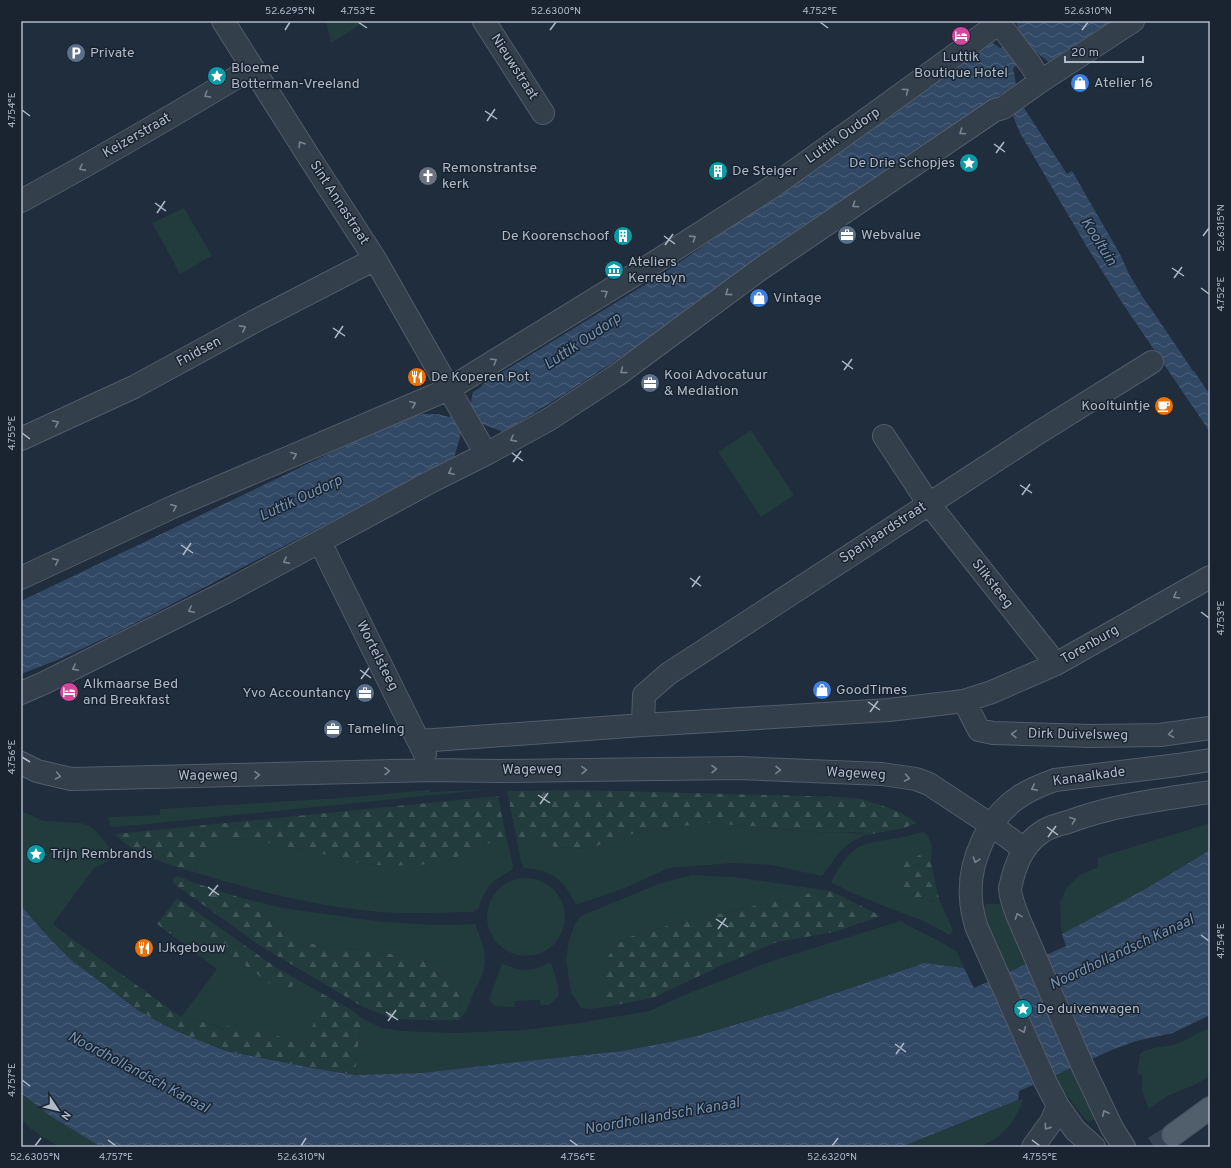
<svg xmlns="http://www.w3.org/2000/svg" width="1231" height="1168" font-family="Overpass,sans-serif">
	<defs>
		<pattern id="forest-firs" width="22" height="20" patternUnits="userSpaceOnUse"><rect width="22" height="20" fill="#223b3d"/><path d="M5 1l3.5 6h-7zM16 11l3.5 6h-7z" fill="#405558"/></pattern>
		<pattern id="water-waves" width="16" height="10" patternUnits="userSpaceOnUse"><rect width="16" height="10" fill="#324965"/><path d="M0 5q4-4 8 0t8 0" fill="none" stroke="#4d617a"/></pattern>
	</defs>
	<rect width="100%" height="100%" fill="#202d3c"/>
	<path fill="#223b3d" d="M326,21H366L331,43Z
		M184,208L212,256L180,274L152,223Z
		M751,430L794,495L761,517L718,452Z
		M493,789L138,825L111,827L108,818L111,817L160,815V809L341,798L429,790L430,792Z
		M21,811L44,821L81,823L89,826L96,831L117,857L94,868L53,924L71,938L52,941L21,906Z
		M708,823C744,825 779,829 815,832C832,833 849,831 867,835C856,838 844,846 837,855C832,862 828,871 821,876L772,865L733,863L669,868L625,888L576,905C564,880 553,870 524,868L521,862L516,836L555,847L589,849L623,836L650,830Z
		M1210,823V850L1149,887L1062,934L1061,926L1060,902L1066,889L1080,875L1098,867L1097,858Z
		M923,832C930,835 930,841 932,848L916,857L900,895L931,902L939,899L953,930L950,935L924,921L889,908L852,893L831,882C839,867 849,849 866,844C878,840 890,840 902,837C910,836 916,833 923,832Z
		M506,836L513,865L512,870C494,879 484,888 479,908L473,912C448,912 424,914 399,913C329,910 260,892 193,872L202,855L213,844L228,840L248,839L319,853L358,863L387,866L435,864L454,858Z
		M692,875L734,877L824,890L670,925L629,937L618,943L609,955L601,980L605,1007L591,1009L581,1008L571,992L566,960L569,940L574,926L581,916L658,884Z
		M487 917a39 39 0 1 1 78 0a39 39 0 1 1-78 0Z
		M238,897L283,908L383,922L439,925L475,924C482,941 489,958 482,975C480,981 476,987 474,992C470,1002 467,1013 459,1020L461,993L449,973L432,963L399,955L360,950L327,948L310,943L293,936Z
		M986,904H1000L1002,906L1008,924L1066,1055L1081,1091L1095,1115L1093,1120L1089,1122L1085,1119L1064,1092L1055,1079L988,927L984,908Z
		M181,919L276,988L293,984L321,1001L306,1045L259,1030L253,1038L231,1022L225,1030L214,1024L181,1017L217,969L170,934Z
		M900,921L939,941L957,952L964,968L924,963L789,1009L700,1035L675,1041L622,1051L499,1064L422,1073L355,1075L361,1018L382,1028L403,1031L455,1033L523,1030L579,1023L649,1011L687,994L772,961Z
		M551,962L558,985V997L549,1005H541L540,1000L514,1001L515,1007L494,1006L489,999L502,963C522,973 532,972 551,962Z
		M1210,1028V1076L1192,1086L1167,1096L1149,1109L1142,1091V1075L1137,1074L1140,1054C1147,1047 1166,1047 1176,1044C1188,1040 1199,1031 1210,1028Z
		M21,1093L49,1115L101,1147H59L32,1130L21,1119Z
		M1018,1100H1023C1015,1123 1001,1140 977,1147H901Z"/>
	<path fill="url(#forest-firs)" d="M581,790L841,797L862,799L880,805L900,812L917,823L904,828L867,835L855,832H817L750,826L708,823L650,830L623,836L589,849L555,847L516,836L507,791Z
		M498,796L506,836L454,858L435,864L387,866L358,863L319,853L248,839L228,840L213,844L202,855L193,872C167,864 133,854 115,834Z
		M932,848L931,863L939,899C923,905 915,899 900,895C898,882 898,868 905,856L916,857Z
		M178,876L192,882L238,897L293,936L310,943L327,948L360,950L399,955L432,963L449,973L456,980L461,993L459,1020H422L394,1019L363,1007L259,945L173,883V878Z
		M824,890L831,891L881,916L834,932L777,942L720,966L653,998L605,1007L601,980L603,967L609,955L618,943L629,937L670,925Z
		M177,898L277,968L353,1011L361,1018L355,1075L312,1068L226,1051L183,1034L164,1025L139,1011L71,960L52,941L71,938L181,1017L214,1024L224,1030L231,1022L253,1037L259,1030L306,1045L321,1001L293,984L291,992L276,988L181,919L170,934L157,924Z"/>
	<path fill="url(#water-waves)" d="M1016,21H1111L1049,62L1037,53L1030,57L1015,37L1020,33Z
		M990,41L1000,48L1006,45L1020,63L1013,68L1016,84L1010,89L1022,109L1024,108L1067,174L1072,171L1120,254L1129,274L1144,299L1156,316L1193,371H1194L1210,395V432L1121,301L1087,247L1020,133L1013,116L1015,114L1001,94L780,244L688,312L568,392L503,432L480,423L470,406L473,392L481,387L483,384L664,273L879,125Z
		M424,414H438L449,417L453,415L463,432L461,433L454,458L120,631L60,659L21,674V601L408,416Z
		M1210,850V1015L1173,1033L1136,1041L1112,1050L1019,1091L1018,1100L901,1147H101L49,1115L21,1093V906L52,941L71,960L139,1011L164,1025L183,1034L226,1051L312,1068L355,1075L422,1073L499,1064L622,1051L675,1041L700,1035L789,1009L924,963L964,968L974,988L1066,946L1062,934L1149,887Z"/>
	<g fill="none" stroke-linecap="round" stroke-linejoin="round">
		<path stroke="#354251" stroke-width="22" stroke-dasharray="22 11" stroke-linecap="butt" d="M1154,1147L1173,1135"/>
		<g stroke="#525c6a" stroke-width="24">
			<path id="minor" d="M223,21L311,160L375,259L486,454
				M484,21L543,113
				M21,201C99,159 176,114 252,68
				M884,436L929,504L1056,664
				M21,439L134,387L257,320L375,259
				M320,542L425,754
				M21,578L175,506L449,389L660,259L772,187L874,114L999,23L1030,64L1041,81
				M21,693L44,683L226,592L434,480L486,454L548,420L617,375L759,270L995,110L1003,108L1041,81L1133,21
				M964,701L979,730L993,733L1091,736L1160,735L1210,728
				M643,725L644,695L668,674L1038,433L1152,362
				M420,741L643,725L889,710L964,701L992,692L1056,664L1210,577
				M21,763L37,771L71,779L432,770L499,771L739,768L882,774L916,779L929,784L991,825L1024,849
				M1033,1147L1051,1122L1058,1106
				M1094,1147L1075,1130L1058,1106L1046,1083L976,926C974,917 971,908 971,898C968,863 987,820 1016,799C1028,790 1041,785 1055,780L1178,765L1210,760
				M1124,1147L1112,1128L1083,1067L1018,917C1015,908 1010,898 1010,888C1011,884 1012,880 1013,876C1018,858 1026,842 1042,832C1050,826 1059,825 1068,822C1113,805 1163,799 1210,792"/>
		</g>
		<g stroke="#3d4855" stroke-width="24">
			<path id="major" d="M1173,1135L1210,1108"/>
		</g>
		<use href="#minor" stroke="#343f4c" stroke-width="22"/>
		<use href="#major" stroke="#515e6c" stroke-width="22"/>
	</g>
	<defs><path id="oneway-chevron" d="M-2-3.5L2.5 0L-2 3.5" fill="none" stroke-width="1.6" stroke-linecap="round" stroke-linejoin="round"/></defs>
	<g stroke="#788290">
		<use href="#oneway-chevron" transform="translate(906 91) rotate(-36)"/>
		<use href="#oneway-chevron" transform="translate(207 95) rotate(149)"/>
		<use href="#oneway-chevron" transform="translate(962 132) rotate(146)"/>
		<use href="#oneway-chevron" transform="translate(301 144) rotate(-122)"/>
		<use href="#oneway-chevron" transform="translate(82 168) rotate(151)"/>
		<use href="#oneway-chevron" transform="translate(855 205) rotate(146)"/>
		<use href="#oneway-chevron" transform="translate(693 238) rotate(-33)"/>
		<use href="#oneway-chevron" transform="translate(605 293) rotate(-31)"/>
		<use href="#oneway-chevron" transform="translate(728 293) rotate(143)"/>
		<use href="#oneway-chevron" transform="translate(243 328) rotate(-28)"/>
		<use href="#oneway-chevron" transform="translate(494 361) rotate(-31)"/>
		<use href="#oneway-chevron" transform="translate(623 371) rotate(143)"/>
		<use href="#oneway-chevron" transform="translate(413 404) rotate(-23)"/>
		<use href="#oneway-chevron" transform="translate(56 423) rotate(-25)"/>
		<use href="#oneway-chevron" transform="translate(513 439) rotate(151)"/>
		<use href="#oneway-chevron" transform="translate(294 455) rotate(-23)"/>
		<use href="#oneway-chevron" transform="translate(451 472) rotate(153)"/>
		<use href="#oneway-chevron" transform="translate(174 507) rotate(-24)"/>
		<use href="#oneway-chevron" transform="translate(56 561) rotate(-25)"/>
		<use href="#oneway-chevron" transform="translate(286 561) rotate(152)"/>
		<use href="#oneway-chevron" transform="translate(1176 596) rotate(150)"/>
		<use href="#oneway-chevron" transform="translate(191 610) rotate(154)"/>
		<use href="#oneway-chevron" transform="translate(75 668) rotate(154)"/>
		<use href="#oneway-chevron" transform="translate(1014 734) rotate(-178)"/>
		<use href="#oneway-chevron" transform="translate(1171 734) rotate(172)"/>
		<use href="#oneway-chevron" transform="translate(714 769) rotate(-1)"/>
		<use href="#oneway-chevron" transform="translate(584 770) rotate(-1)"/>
		<use href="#oneway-chevron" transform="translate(778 770) rotate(2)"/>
		<use href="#oneway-chevron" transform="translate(387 771) rotate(-1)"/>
		<use href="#oneway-chevron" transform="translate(257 775) rotate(-1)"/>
		<use href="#oneway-chevron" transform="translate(58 776) rotate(12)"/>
		<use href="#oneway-chevron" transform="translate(907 778) rotate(10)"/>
		<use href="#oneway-chevron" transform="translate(1034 788) rotate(153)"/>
		<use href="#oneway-chevron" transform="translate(1073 820) rotate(-20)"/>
		<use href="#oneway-chevron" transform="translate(976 860) rotate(108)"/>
		<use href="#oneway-chevron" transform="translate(1018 916) rotate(-111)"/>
		<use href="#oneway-chevron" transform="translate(1023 1030) rotate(66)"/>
		<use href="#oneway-chevron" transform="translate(1105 1113) rotate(-115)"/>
		<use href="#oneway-chevron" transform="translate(1047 1127) rotate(125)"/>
	</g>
	<path fill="none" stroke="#afb9c8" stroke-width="1.5" d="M358,22L367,28M820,22L828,28M285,30L290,22M550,30L556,22M1082,30L1088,22M22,110L30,116M485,111L497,119M487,121L495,109M994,144L1005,152M996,153L1004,142M155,203L166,211M157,213L165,201M664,236L675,244M1203,236L1209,228M665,245L673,234M1172,268L1184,276M1174,278L1182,267M1201,288L1209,294M333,328L345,336M335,338L343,326M842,361L853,369M844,370L852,359M22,433L30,439M512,453L523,461M513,462L521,451M1020,485L1032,493M1022,495L1030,484M181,545L193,553M183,555L191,543M690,578L701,586M692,587L700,576M1201,612L1209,618M360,670L371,678M361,679L369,668M868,702L880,710M870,712L878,701M22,757L30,762M538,795L550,803M540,804L548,793M1047,827L1058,835M1048,837L1056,826M208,887L219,895M209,896L218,885M716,919L728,927M718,929L726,918M1201,935L1209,941M386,1012L398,1020M388,1021L396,1010M895,1044L906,1052M896,1054L904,1043M22,1080L30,1086M108,1140L116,1146M570,1140L578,1146M1032,1140L1040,1146M35,1146L41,1138M301,1146L306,1138M832,1146L838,1138"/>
	<defs>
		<g id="hotel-disc" transform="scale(1)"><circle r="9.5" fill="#d1479c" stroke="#192430"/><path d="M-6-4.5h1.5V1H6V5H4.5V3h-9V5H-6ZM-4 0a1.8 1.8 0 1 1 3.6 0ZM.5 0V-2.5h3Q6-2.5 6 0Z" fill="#fff"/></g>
		<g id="parking-disc" transform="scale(1)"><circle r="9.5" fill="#5c6f8a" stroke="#192430"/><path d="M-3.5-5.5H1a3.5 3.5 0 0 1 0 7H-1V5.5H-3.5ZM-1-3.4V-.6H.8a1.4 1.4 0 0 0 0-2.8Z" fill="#fff"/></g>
		<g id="sight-disc" transform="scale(1)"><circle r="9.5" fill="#0f9aa8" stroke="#192430"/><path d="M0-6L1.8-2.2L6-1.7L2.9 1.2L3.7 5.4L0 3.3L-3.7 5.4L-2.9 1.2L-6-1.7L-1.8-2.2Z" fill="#fff"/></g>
		<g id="shop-disc" transform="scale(1)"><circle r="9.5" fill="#3f7fe0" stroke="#192430"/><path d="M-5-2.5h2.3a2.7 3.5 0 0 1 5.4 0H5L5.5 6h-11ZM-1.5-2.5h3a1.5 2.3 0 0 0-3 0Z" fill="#fff"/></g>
		<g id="building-disc" transform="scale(1)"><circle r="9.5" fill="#0f9aa8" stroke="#192430"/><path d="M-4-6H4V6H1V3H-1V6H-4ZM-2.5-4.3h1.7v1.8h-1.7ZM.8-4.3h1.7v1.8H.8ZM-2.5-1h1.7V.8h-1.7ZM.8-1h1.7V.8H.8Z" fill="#fff"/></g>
		<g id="church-disc" transform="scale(1)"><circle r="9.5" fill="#6b7280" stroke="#192430"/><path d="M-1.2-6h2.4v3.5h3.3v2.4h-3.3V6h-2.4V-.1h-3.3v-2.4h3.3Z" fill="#fff"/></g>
		<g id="office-disc" transform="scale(1)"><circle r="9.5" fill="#5c6f8a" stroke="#192430"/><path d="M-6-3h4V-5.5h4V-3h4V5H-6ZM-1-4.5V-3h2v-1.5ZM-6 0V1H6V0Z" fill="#fff"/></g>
		<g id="museum-disc" transform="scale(1)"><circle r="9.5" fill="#0f9aa8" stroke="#192430"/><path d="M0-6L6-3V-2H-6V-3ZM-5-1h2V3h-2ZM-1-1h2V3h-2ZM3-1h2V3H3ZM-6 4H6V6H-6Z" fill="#fff"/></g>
		<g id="restaurant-disc" transform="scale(1)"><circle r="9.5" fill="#e8710a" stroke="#192430"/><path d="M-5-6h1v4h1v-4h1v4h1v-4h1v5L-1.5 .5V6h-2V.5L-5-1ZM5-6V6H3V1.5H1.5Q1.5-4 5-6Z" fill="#fff"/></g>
		<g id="cafe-disc" transform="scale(1)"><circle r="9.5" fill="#e8710a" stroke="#192430"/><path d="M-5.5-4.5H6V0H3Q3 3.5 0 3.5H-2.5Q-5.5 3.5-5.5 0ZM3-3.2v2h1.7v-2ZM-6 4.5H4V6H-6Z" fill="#fff"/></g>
	</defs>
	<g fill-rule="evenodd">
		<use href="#hotel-disc" x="961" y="36"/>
		<use href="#parking-disc" x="76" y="53"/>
		<use href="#sight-disc" x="217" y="76"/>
		<use href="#shop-disc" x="1080" y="83"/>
		<use href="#sight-disc" x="969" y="163"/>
		<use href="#building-disc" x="718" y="171"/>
		<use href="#church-disc" x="428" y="176"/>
		<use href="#office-disc" x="847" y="235"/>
		<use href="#building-disc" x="623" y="236"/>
		<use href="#museum-disc" x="614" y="270"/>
		<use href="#shop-disc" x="759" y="298"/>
		<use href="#restaurant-disc" x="417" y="377"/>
		<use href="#office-disc" x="650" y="383"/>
		<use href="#cafe-disc" x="1164" y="406"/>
		<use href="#shop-disc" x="822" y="690"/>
		<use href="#hotel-disc" x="69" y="692"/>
		<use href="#office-disc" x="365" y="693"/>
		<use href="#office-disc" x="333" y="729"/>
		<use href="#sight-disc" x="36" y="854"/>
		<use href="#restaurant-disc" x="144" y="948"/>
		<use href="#sight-disc" x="1023" y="1009"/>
	</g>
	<g text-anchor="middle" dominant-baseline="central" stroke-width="3" stroke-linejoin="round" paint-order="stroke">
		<g font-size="14" fill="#afb9c8" stroke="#192430" text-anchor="start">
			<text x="90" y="53">Private</text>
			<text x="961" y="57" text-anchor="middle">Luttik<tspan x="961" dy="16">Boutique Hotel</tspan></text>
			<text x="231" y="68">Bloeme<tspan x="231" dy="16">Botterman-Vreeland</tspan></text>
			<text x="1094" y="83">Atelier 16</text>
			<text x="955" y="163" text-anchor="end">De Drie Schopjes</text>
			<text x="442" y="168">Remonstrantse<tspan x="442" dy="16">kerk</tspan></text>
			<text x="732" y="171">De Steiger</text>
			<text x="861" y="235">Webvalue</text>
			<text x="609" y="236" text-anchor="end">De Koorenschoof</text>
			<text x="628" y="262">Ateliers<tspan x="628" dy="16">Kerrebyn</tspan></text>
			<text x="773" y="298">Vintage</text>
			<text x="664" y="375">Kooi Advocatuur<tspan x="664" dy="16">&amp; Mediation</tspan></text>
			<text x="431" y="377">De Koperen Pot</text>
			<text x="1150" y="406" text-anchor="end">Kooltuintje</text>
			<text x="83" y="684">Alkmaarse Bed<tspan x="83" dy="16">and Breakfast</tspan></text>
			<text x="836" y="690">GoodTimes</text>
			<text x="351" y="693" text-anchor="end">Yvo Accountancy</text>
			<text x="347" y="729">Tameling</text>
			<text x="50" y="854">Trijn Rembrands</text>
			<text x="158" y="948">IJkgebouw</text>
			<text x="1037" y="1009">De duivenwagen</text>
		</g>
		<g font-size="14" fill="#afb9c8" stroke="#192430">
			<text transform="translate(514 67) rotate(57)">Nieuwstraat</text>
			<text transform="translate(137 136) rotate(-30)">Keizerstraat</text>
			<text transform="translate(843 136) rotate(-35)">Luttik Oudorp</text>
			<text transform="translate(339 203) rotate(57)">Sint Annastraat</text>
			<text transform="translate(199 352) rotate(-28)">Fnidsen</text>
			<text transform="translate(883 533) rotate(-33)">Spanjaardstraat</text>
			<text transform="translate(992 584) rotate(52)">Sliksteeg</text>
			<text transform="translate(1090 645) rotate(-30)">Torenburg</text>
			<text transform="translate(377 656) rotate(63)">Wortelsteeg</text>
			<text transform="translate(1078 735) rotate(1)">Dirk Duivelsweg</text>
			<text transform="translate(532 770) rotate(-1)">Wageweg</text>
			<text transform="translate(856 774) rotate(3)">Wageweg</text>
			<text transform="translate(208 776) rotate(-1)">Wageweg</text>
			<text transform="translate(1089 777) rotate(-8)">Kanaalkade</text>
		</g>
		<g font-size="15" font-style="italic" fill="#7491b2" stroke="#192430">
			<text transform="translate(1098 242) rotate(58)">Kooltuin</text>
			<text transform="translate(583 342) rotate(-34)">Luttik Oudorp</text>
			<text transform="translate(301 499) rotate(-25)">Luttik Oudorp</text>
			<text transform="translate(1122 953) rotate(-25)">Noordhollandsch Kanaal</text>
			<text transform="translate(138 1073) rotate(28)">Noordhollandsch Kanaal</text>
			<text transform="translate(662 1117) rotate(-10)">Noordhollandsch Kanaal</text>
		</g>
	</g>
	<rect width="1231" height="1168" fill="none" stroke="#192430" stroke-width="44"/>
	<g transform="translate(58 1110) rotate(125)" stroke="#192430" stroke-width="3" paint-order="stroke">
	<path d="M0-3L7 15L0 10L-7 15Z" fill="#afb9c8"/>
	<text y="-6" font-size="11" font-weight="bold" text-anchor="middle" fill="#afb9c8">N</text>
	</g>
	<path d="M1065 56v6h78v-6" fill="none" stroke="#afb9c8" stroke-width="2"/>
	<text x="1071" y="56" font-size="12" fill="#afb9c8" stroke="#192430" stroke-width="3" paint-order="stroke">20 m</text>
	<rect x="22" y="22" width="1187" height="1124" fill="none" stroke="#afb9c8" stroke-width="1.5"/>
	<g font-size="10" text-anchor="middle" fill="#afb9c8">
		<text x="290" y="14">52.6295°N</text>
		<text x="358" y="14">4.753°E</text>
		<text x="556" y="14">52.6300°N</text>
		<text x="820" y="14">4.752°E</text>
		<text x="1088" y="14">52.6310°N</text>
		<text transform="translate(11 110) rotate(-90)" y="4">4.754°E</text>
		<text transform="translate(1220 228) rotate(-90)" y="4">52.6315°N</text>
		<text transform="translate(1220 294) rotate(-90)" y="4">4.752°E</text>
		<text transform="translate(11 433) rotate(-90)" y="4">4.755°E</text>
		<text transform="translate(1220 618) rotate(-90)" y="4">4.753°E</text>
		<text transform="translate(11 757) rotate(-90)" y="4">4.756°E</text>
		<text transform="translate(1220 941) rotate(-90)" y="4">4.754°E</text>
		<text transform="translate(11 1080) rotate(-90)" y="4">4.757°E</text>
		<text x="35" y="1160">52.6305°N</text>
		<text x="116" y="1160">4.757°E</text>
		<text x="301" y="1160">52.6310°N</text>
		<text x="578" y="1160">4.756°E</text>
		<text x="832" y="1160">52.6320°N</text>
		<text x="1040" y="1160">4.755°E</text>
	</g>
</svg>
